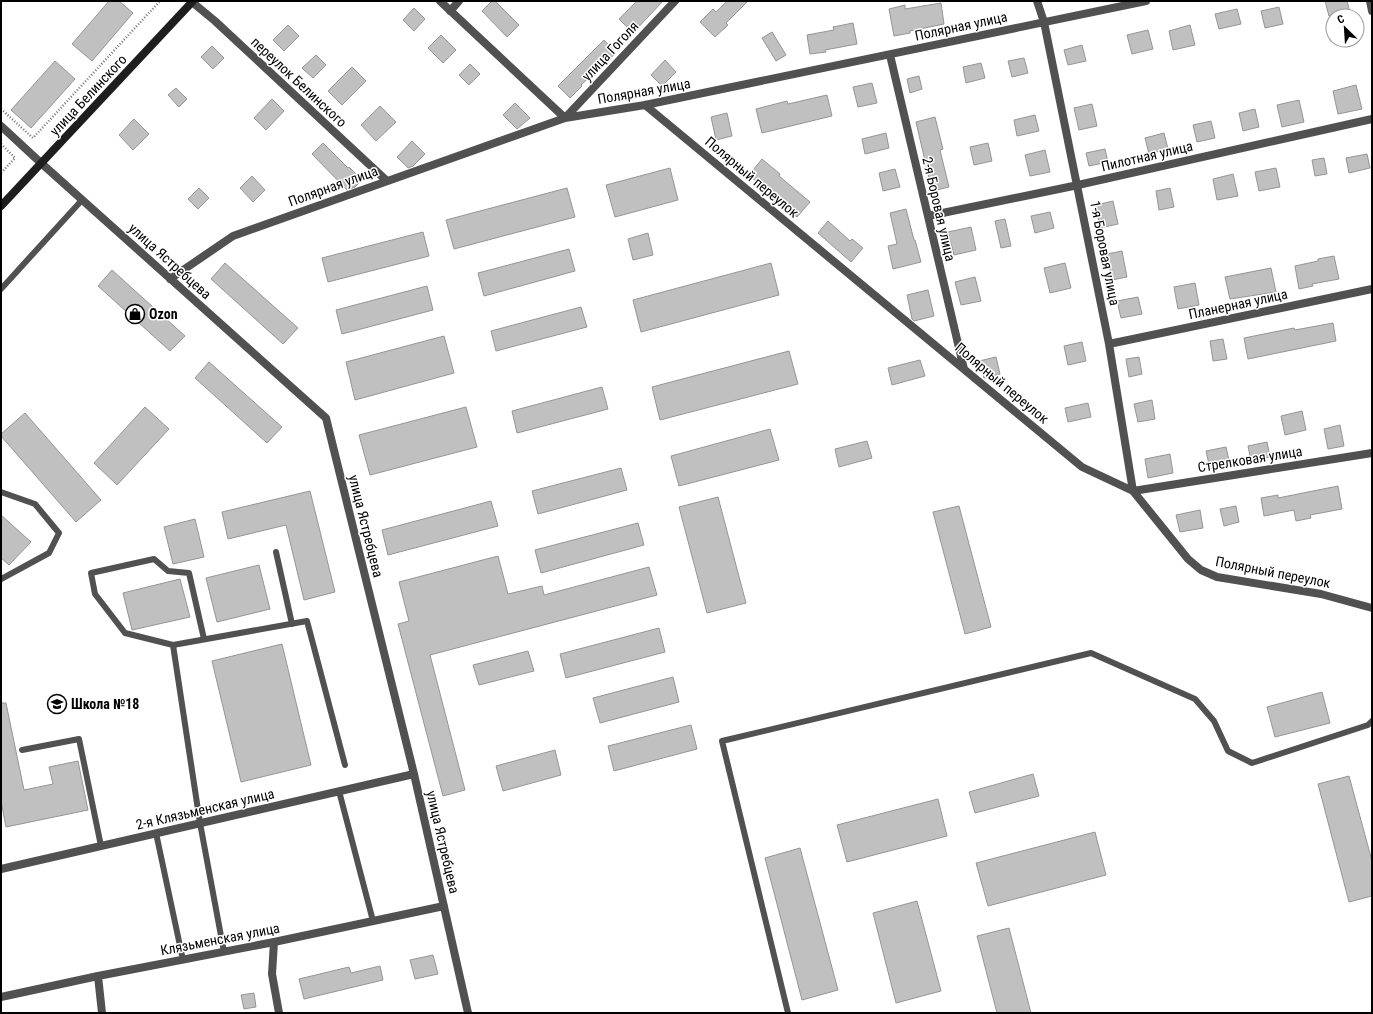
<svg xmlns="http://www.w3.org/2000/svg" width="1373" height="1014" font-family="'Roboto Condensed',sans-serif">
	<rect width="100%" height="100%" fill="#fff"/>
	<path fill="#c0c0c0" stroke="#959595" d="M109,1H119L133,13L92,61L72,44Z
		M492,1H495L519,25L507,37L482,11Z
		M637,1H663L633,33L619,19Z
		M727,1H748L726,23L728,25L715,37L700,22L713,9L716,12Z
		M1325,1H1347L1351,16H1329Z
		M941,3L944,24L910,31V33L894,36L889,9L905,5V9Z
		M1279,7L1283,24L1265,28L1261,11Z
		M414,8L425,19L414,31L403,20Z
		M1237,9L1241,24L1219,29L1215,14Z
		M853,23L857,44L825,50L826,52L810,54L807,35L834,30L833,27Z
		M288,25L299,36L284,51L273,40Z
		M1190,25L1195,45L1173,50L1169,31Z
		M1148,30L1153,49L1132,54L1127,35Z
		M772,32L786,55L776,61L762,38Z
		M441,35L456,50L443,63L428,48Z
		M604,40L616,53L581,85L582,86L570,98L558,86Z
		M1082,45L1086,61L1068,65L1064,50Z
		M212,46L224,58L213,69L201,57Z
		M316,55L326,65L313,78L302,68Z
		M1024,58L1028,73L1012,77L1008,61Z
		M665,60L676,72L662,86L651,75Z
		M55,61L75,79L31,128L11,110Z
		M981,63L985,78L966,83L963,67Z
		M470,64L480,74L469,85L459,75Z
		M352,67L366,81L342,105L328,91Z
		M919,76L922,89L910,93L907,79Z
		M872,83L877,103L858,107L853,87Z
		M1356,85L1362,109L1338,114L1333,91Z
		M176,88L187,99L179,107L168,95Z
		M827,95L832,116L762,133L756,109L787,101L788,104Z
		M272,99L284,111L266,130L254,118Z
		M1299,100L1304,122L1282,127L1277,105Z
		M515,103L530,118L517,129L503,115Z
		M1092,104L1097,126L1079,130L1074,108Z
		M380,106L396,122L376,141L361,125Z
		M1255,109L1259,127L1243,131L1239,113Z
		M727,113L732,136L716,140L711,117Z
		M1035,115L1039,131L1017,136L1014,120Z
		M935,117L943,149L940,150L949,187L932,191L916,122Z
		M134,119L149,134L133,150L119,135Z
		M1211,121L1215,138L1197,142L1193,125Z
		M886,133L889,148L865,154L862,139Z
		M1164,133L1168,149L1149,154L1145,138Z
		M412,141L425,154L413,166L408,168L397,157Z
		M323,143L348,168L349,167L362,180L355,187L347,190L312,154Z
		M988,143L992,161L974,165L970,147Z
		M1105,149L1108,162L1089,166L1086,153Z
		M1045,150L1050,172L1030,176L1025,155Z
		M1367,154L1370,168L1349,173L1346,158Z
		M1324,158L1327,174L1315,176L1312,160Z
		M762,159L780,174L779,176L810,202L797,217L749,175Z
		M670,168L678,200L615,217L606,185Z
		M1276,168L1280,187L1259,191L1255,172Z
		M895,169L900,187L883,191L879,173Z
		M1233,174L1238,196L1217,200L1213,179Z
		M252,176L265,190L253,202L240,188Z
		M199,188L209,198L198,209L188,199Z
		M567,188L575,217L454,249L446,220Z
		M1170,188L1174,207L1159,210L1156,191Z
		M1113,201L1118,224L1100,228L1096,205Z
		M906,209L914,240H915L921,262L893,269L888,246L897,244L890,213Z
		M1050,212L1054,228L1035,233L1031,216Z
		M1005,219L1011,246L1001,248L995,221Z
		M828,221L850,241L852,239L863,248L851,262L818,233Z
		M971,227L976,250L954,255L948,232Z
		M423,232L429,256L328,282L322,258Z
		M648,233L653,255L633,260L628,239Z
		M569,249L575,271L484,296L478,273Z
		M1122,251L1127,277L1112,280L1107,254Z
		M1334,256L1339,279L1312,284L1313,286L1299,289L1295,266L1318,261V259Z
		M225,263L298,328L283,344L211,279Z
		M771,263L779,295L641,332L633,300Z
		M1065,263L1071,288L1050,293L1044,268Z
		M1271,268L1276,292L1230,299L1225,277Z
		M112,270L185,336L170,351L98,286Z
		M975,277L981,301L961,305L955,282Z
		M1195,283L1199,305L1178,309L1174,287Z
		M427,286L433,310L342,334L336,310Z
		M928,290L934,316L914,321L912,319L907,295Z
		M1138,297L1142,314L1121,318L1117,301Z
		M581,307L587,327L496,351L491,331Z
		M1333,323L1336,341L1248,359L1244,338L1294,328L1295,330Z
		M444,336L454,373L355,400L346,362Z
		M1223,339L1227,359L1213,361L1210,341Z
		M1082,342L1086,361L1068,365L1064,346Z
		M789,351L798,384L660,420L652,387Z
		M996,357L1000,374L984,378L979,361Z
		M1139,357L1142,374L1129,377L1126,359Z
		M920,360L925,376L892,385L888,368Z
		M209,362L282,427L267,443L195,378Z
		M602,387L608,409L517,433L512,411Z
		M1152,400L1155,419L1138,422L1134,404Z
		M1088,403L1091,417L1068,422L1065,408Z
		M145,407L169,429L117,485L94,463Z
		M466,407L477,447L370,475L359,435Z
		M1302,411L1306,430L1285,435L1281,416Z
		M25,413L101,500L76,522L1,436V434Z
		M1340,425L1344,446L1328,449L1324,429Z
		M770,429L779,460L679,486L671,456Z
		M867,441L872,458L839,467L835,449Z
		M1267,442L1270,457L1251,461L1248,446Z
		M1226,447L1230,465L1210,469L1206,451Z
		M1170,454L1173,473L1148,478L1145,459Z
		M621,468L627,490L538,514L532,491Z
		M1338,486L1342,509L1310,515L1311,518L1296,521L1294,510L1264,516L1261,498L1278,495V498Z
		M310,491L335,592L304,600L286,525L228,539L222,512Z
		M718,497L746,603L707,613L679,507Z
		M491,501L498,526L388,555L382,530Z
		M959,506L991,627L965,634L933,512Z
		M1236,506L1239,522L1224,526L1220,509Z
		M1200,510L1203,528L1180,532L1176,515Z
		M1,515L31,542L9,565L1,558Z
		M195,519L204,557L173,564L164,527Z
		M638,523L644,545L541,573L535,550Z
		M498,556L508,594L542,586L544,595L649,567L657,595L430,655L465,790L443,796L398,624L409,621L399,582Z
		M259,565L270,609L217,622L206,578Z
		M180,579L190,617L132,630L123,593Z
		M659,628L665,652L566,678L560,654Z
		M282,644L311,765L241,782L212,661Z
		M528,651L534,671L479,685L473,665Z
		M673,677L679,702L600,723L593,698Z
		M1322,692L1330,723L1275,737L1267,707Z
		M1,703H6L24,790L53,784L49,767L78,761L88,810L6,827L1,801Z
		M691,725L697,749L614,771L608,746Z
		M555,750L561,775L503,791L496,766Z
		M1033,774L1039,796L975,813L969,792Z
		M1349,776L1372,861V896L1349,902L1318,784Z
		M938,799L947,836L847,862L837,825Z
		M1095,832L1106,875L988,906L976,863Z
		M800,848L838,990L802,1000L765,858Z
		M917,901L941,991L896,1003L873,913Z
		M1009,928L1031,1013H997L977,936Z
		M433,955L438,974L415,979L410,960Z
		M380,966L383,980L304,999L299,979L349,967L351,973Z
		M254,993L256,1007L244,1009L241,995Z"/>
	<g fill="none" stroke-linecap="round" stroke-linejoin="round">
		<path stroke="#737373" stroke-width="2.5" stroke-dasharray="1 2" stroke-linecap="butt" d="M1,109L33,138L160,1
			M1,144L15,158L1,173"/>
		<path stroke="#515151" stroke-width="6" d="M1,289L82,200
			M1,492L35,504L59,533L49,553L1,579
			M276,552L292,624
			M173,645L125,633L95,594L91,573L154,559L168,571L189,573L204,639
			M22,750L79,739L101,846
			M339,791L373,921
			M156,833L183,960
			M224,952L200,823L173,645L307,621L345,765
			M788,1013L722,741L1091,653L1195,699L1214,721L1228,751L1252,763L1368,725L1372,721"/>
		<path stroke="#515151" stroke-width="8" d="M440,1L565,118L675,1
			M1037,1L1044,22L1109,344L1133,491L1372,453
			M1370,1L1372,11
			M192,2L215,21L387,181
			M450,11L459,1
			M890,55L964,369
			M645,105L1082,467L1133,491L1188,559L1201,570L1217,577L1321,594L1372,608
			M1,126L41,163L326,418L414,774L468,1013
			M928,216L1078,185L1372,119
			M170,279L233,236L565,118L645,105L1146,1
			M1109,344L1372,289
			M1,869L414,774
			M274,942L272,974L279,1013
			M98,976L102,1013
			M1,997L98,976L274,942L444,906"/>
		<path stroke="#1e1e1e" stroke-width="8" d="M1,206L193,1"/>
	</g>
	<defs>
		<g id="shop-ring" transform="scale(1)"><circle r="9.5" fill="#fff" stroke="#000" stroke-width="1.5"/><path d="M-5-2.5h2.3a2.7 3.5 0 0 1 5.4 0H5L5.5 6h-11ZM-1.5-2.5h3a1.5 2.3 0 0 0-3 0Z" fill="#000"/></g>
		<g id="school-ring" transform="scale(1)"><circle r="9.5" fill="#fff" stroke="#000" stroke-width="1.5"/><path d="M0-5L7-2L0 1L-7-2ZM-4 1L0 2.5L4 1V4Q0 6-4 4Z" fill="#000"/></g>
	</defs>
	<g fill-rule="evenodd">
		<use href="#shop-ring" x="135" y="314"/>
		<use href="#school-ring" x="57" y="704"/>
	</g>
	<g text-anchor="middle" dominant-baseline="central" stroke-width="3" stroke-linejoin="round" paint-order="stroke">
		<g font-size="14" fill="#000" stroke="#fff">
			<text transform="translate(961 26) rotate(-12)">Полярная улица</text>
			<text transform="translate(610 51) rotate(-47)">улица Гоголя</text>
			<text transform="translate(299 82) rotate(43)">переулок Белинского</text>
			<text transform="translate(644 91) rotate(-10)">Полярная улица</text>
			<text transform="translate(88 95) rotate(-47)">улица Белинского</text>
			<text transform="translate(1147 156) rotate(-13)">Пилотная улица</text>
			<text transform="translate(752 177) rotate(40)">Полярный переулок</text>
			<text transform="translate(333 186) rotate(-20)">Полярная улица</text>
			<text transform="translate(939 209) rotate(77)">2-я Боровая улица</text>
			<text transform="translate(1105 253) rotate(79)">1-я Боровая улица</text>
			<text transform="translate(170 261) rotate(42)">улица Ястребцева</text>
			<text transform="translate(1238 304) rotate(-12)">Планерная улица</text>
			<text transform="translate(1002 383) rotate(40)">Полярный переулок</text>
			<text transform="translate(1250 459) rotate(-9)">Стрелковая улица</text>
			<text transform="translate(366 526) rotate(76)">улица Ястребцева</text>
			<text transform="translate(1273 572) rotate(11)">Полярный переулок</text>
			<text transform="translate(205 809) rotate(-13)">2-я Клязьменская улица</text>
			<text transform="translate(443 842) rotate(77)">улица Ястребцева</text>
			<text transform="translate(220 939) rotate(-11)">Клязьменская улица</text>
		</g>
		<g font-size="14" font-weight="bold" fill="#000" stroke="#fff" text-anchor="start">
			<text x="149" y="314">Ozon</text>
			<text x="71" y="704">Школа №18</text>
		</g>
	</g>
	<rect width="1373" height="1014" fill="none" stroke="#000000" stroke-width="4"/>
	<g transform="translate(1345 28) rotate(335)"><circle r="19" fill="#ffffff" stroke="#999999"/>
	<path d="M0-3L7 15L0 10L-7 15Z" fill="#000000"/>
	<text y="-6" font-size="11" font-weight="bold" text-anchor="middle" fill="#000000">С</text>
	</g>
</svg>
